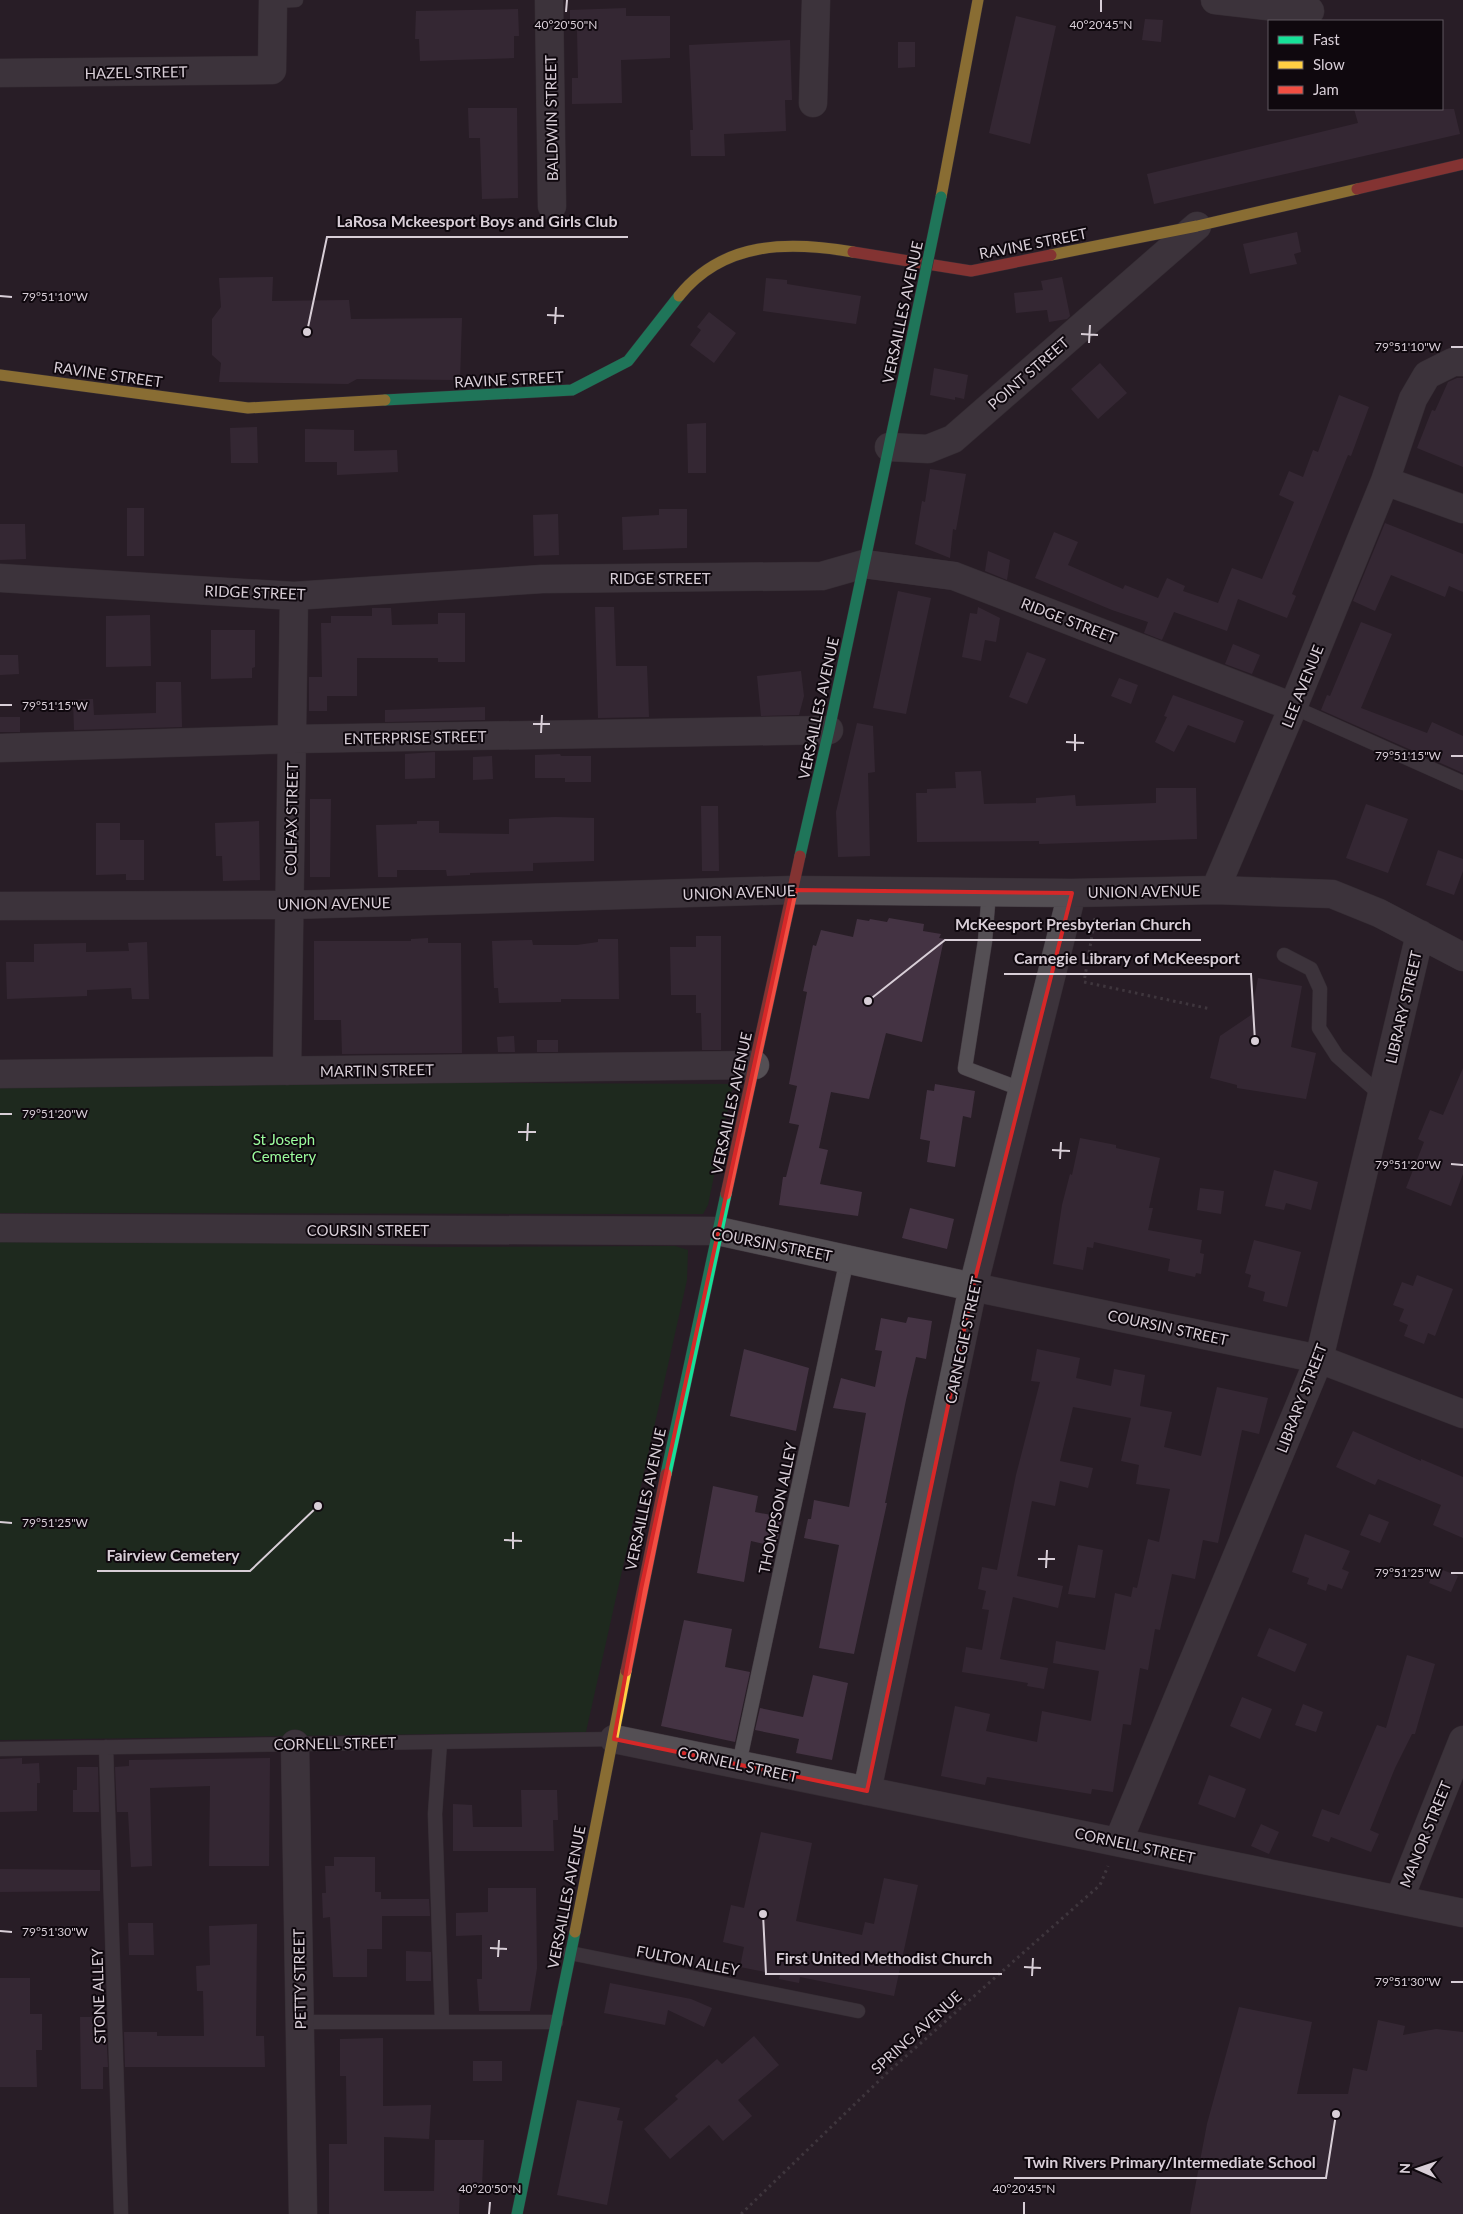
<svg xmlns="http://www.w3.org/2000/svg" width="1463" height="2214" font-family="Lato,sans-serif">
	<rect width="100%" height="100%" fill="#281e26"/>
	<path fill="#123815" d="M284,1082L733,1084L708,1205L703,1214L0,1213V1086Z
		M0,1240H234L429,1247L675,1246L688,1250L687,1280L586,1732L0,1740Z"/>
	<path fill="#443343" d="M626,8V16H670V58L621,60L622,103L572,104V78H578L577,29H570V10Z
		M518,9L519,36H514V58L420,61L419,39H415L416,11Z
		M1016,16L1056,26L1030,144L989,133Z
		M1145,19L1163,20L1161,42L1142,40Z
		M790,40L792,100H785L786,131L724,134L725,156H691L690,130H693L689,45Z
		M898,42H915V67L898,68Z
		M468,108H517L518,198L482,199L480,138H469Z
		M1354,109H1454L1460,134L1154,204L1147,174L1358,123Z
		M1297,232L1301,252L1294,254L1297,264L1250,274L1243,244Z
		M273,277L272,301L349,300L351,319L462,318L460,380L357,379L348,384L219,382L221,363L212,355V319L221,307L219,278Z
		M1062,277L1070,316L1067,319L1049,322L1047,310L1016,313L1014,293L1043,290L1041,281Z
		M766,278L787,280V284L861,296L856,324L763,311Z
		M709,312L736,333L714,363L690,345L701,330L697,327Z
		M1100,363L1127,393L1098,419L1071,389Z
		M934,368L968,375L964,399L955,397V400L930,395Z
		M1457,378H1463V467L1417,448L1432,410L1435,411L1448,382Z
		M1339,395L1369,407L1351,456L1348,455L1292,594L1296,596L1287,618L1238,599L1227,631L1174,612L1162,640L1144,633L1148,622L1112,610L1035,578L1054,532L1078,542L1068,565L1123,589L1125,585L1158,598L1167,578L1185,586L1183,591L1218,603L1232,568L1262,579L1294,502L1279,495L1289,471L1303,477L1313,450L1318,452Z
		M706,423V473H688L687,424Z
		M257,427L258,463H231L230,428Z
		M305,429L354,430V451L397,450L398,472L337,475V462H305Z
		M930,469L966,474L956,530L953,529L950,558L915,544L922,501L925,502Z
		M127,508H144V556H127Z
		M659,509H687V548L623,550L622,517L659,515Z
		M558,514L559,555L534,556L533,515Z
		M1385,523L1463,554V592L1449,586L1445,597L1391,575L1375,611L1353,601Z
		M0,524H25L26,559L0,560Z
		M988,551L1010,560L1007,580L985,571Z
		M898,591L931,598L906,714L873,708Z
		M595,607H614L616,666H647L649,717L598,718Z
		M978,607L1000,618L996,642L985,640L981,661L962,657L970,613L977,614Z
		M372,608H391L392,625L438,624V613H465V662H438V658H357V696H327V711H309V677H322L321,623H331V616H372Z
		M150,615L151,666L106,667V616Z
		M1361,622L1392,634L1361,708L1427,733L1432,722L1463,736V773L1321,710L1327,695L1330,696Z
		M211,630H255V667L252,668V678L211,679Z
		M1233,644L1260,655L1252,674L1225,664Z
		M1027,652L1046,659L1027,704L1009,697Z
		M0,655H18L19,674L0,675Z
		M801,671L804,696L799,715L761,716L757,676Z
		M1119,678L1138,685L1131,704L1111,696Z
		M156,682H181L182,727L74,730L73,700L93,699L94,715L156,713Z
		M1173,695L1244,721L1235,743L1188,725L1174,752L1155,742L1167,717L1164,716Z
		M485,707V720L385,722V710Z
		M0,717H20V732H0Z
		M857,723L873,726L875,772L868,773L870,856L838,857L836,812Z
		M435,752V778L405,779V754Z
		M560,754L561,756H591V782H565V778H535V755Z
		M492,756L493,779L473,780V757Z
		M981,771L984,804L1036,803V798L1075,795L1076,806L1156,803V788H1196L1197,839L1039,844V841L917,842L916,793H927V789L956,788L955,772Z
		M310,799H331L330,877H310Z
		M1366,804L1408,819L1388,873L1346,858Z
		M701,806H718L719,871H702Z
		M555,817L594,818V861L533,863V871L470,873V875L447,876L446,870H397V877H378L376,825L417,824V821H439V833L509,834V819Z
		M259,821L260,880L223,881L222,856H216L215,823Z
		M96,823H120V840H144V880H126V874L96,875Z
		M1438,850L1463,859V871L1454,895L1426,885Z
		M889,918L924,924L923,931L941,934L939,938L944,939L922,1042L886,1033L869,1099L831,1092L819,1148L828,1150L820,1184L862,1192L858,1216L779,1205L783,1177H786L799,1125L789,1123L797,1086L789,1084L807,992L803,991L813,945L816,946L821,930L853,937L857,919L869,921L870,919L887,922Z
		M696,936H721V1050H702L701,1013H696V995H671L670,947H696Z
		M428,938V943H461L462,1053L342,1054L341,1020H314V941H411V939Z
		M598,939H618L619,999H561V1002L499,1003L498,988H494L492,941L532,940L533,945H577L598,942Z
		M147,942L149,999H132L131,988L87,990V996L7,999L6,962H34V944L86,943V952L129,951L128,943Z
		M1258,978L1302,986L1291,1047L1316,1053L1306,1099L1237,1088V1085L1210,1078L1220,1036L1251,1015Z
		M514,1036L515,1052H498L497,1037Z
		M537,1040H558V1052H537Z
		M1463,1068V1174L1451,1206L1406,1188L1424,1142L1418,1139L1430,1110L1443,1115Z
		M935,1084L975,1091L971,1118L963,1116L955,1167L927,1162L930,1141L920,1139L927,1090L934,1091Z
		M1080,1138L1116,1145V1148L1160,1158L1149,1208H1153L1148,1230L1202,1240L1200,1253L1204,1254L1201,1274L1196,1273L1195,1277L1168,1271L1170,1259L1094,1242L1093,1248L1087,1247L1083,1270L1053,1264L1062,1205L1070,1174L1072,1175Z
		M1274,1170L1318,1182L1311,1210L1286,1203L1284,1210L1265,1206Z
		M1200,1188L1224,1191L1221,1214L1197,1210Z
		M910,1208L954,1219L947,1249L902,1238Z
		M1254,1240L1301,1252L1287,1307L1263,1301L1265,1292L1248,1287L1251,1275L1245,1273Z
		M1417,1275L1453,1289L1435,1336L1428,1333L1424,1344L1404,1336L1408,1325L1399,1321L1404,1309L1393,1305L1402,1282L1413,1286Z
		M908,1317L932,1321L926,1359L916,1357L906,1400L885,1503H887L854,1654L819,1648L839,1545L804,1538L808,1519H811L814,1500L849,1507L866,1413L833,1408L841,1378L875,1387L882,1351L875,1350L881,1318L906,1323Z
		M744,1349L809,1368L796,1431L730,1416Z
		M1037,1349L1080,1358L1076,1378L1111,1386L1114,1369L1145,1375L1140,1406L1172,1412L1164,1447L1201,1456L1217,1387L1268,1398L1259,1434L1242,1430L1218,1543L1203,1540L1195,1579L1172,1574L1160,1630L1155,1629L1148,1670L1140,1668L1131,1725L1123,1724L1113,1792L1092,1789L1091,1794L987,1777L985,1785L941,1776L955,1706L990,1714L986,1731L1037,1742L1042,1711L1091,1721L1099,1671L1053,1663L1056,1641L1105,1650L1115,1593L1131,1597L1133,1587L1137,1588L1148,1539L1159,1542L1170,1489L1136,1484L1139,1465L1121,1461L1131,1418L1073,1407L1060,1461L1093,1468L1088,1488L1060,1481L1055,1506L1032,1501L1017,1576L1063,1586L1058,1608L1013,1597L1000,1659L1048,1668L1044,1689L1027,1686L1028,1683L962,1672L966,1647L982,1650L989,1610L982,1609L986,1591L978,1589L982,1567L997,1570L1016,1475L1040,1382L1031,1381Z
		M1353,1431L1421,1461V1459L1463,1477V1538L1433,1525L1441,1505L1378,1479L1375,1485L1336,1467Z
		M713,1486L758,1496L755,1512L782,1517L776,1547L751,1541L744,1582L697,1573Z
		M1369,1514L1389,1522L1380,1543L1360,1535Z
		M1305,1534L1350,1551L1342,1569L1349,1572L1342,1589L1328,1584L1326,1591L1307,1584L1309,1578L1292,1572Z
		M1078,1545L1103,1550L1095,1598L1068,1594Z
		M1435,1567L1458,1576L1451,1592L1429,1583Z
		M684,1620L732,1629L725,1667L750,1672L735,1742L661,1726Z
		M1269,1628L1307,1644L1295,1672L1257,1656Z
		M1407,1655L1435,1664L1415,1734H1412L1395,1768L1370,1830L1379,1834L1371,1852L1331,1837L1329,1842L1312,1836L1322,1809L1339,1815L1377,1725L1386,1728Z
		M813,1675L848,1683L832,1760L796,1753L799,1739L755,1730L760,1708L803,1717Z
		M1242,1697L1272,1709L1260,1739L1230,1726Z
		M1303,1704L1323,1712L1316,1732L1295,1725Z
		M22,1758V1764L39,1763L40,1783H37V1811L0,1812V1759Z
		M270,1758L269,1866H209L210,1786L150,1788L152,1866L131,1867L128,1812H117L115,1767L129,1766V1760Z
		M77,1767H98L99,1812H73V1790H77Z
		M1209,1775L1246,1789L1235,1818L1198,1804Z
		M521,1790H557L558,1820H553L554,1851H453V1804L472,1805L473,1827H522Z
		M1261,1824L1279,1832L1269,1854L1251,1846Z
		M761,1832L812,1843L796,1921L862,1935L865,1922L874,1924L884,1878L918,1885L894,1996L800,1977L799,1983L779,1979L780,1975L740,1967L744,1947L723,1942L731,1905L744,1908Z
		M334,1857H375V1892H381V1899H429L430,1916H382V1949H367V1977H333L330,1917L323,1918L322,1893H326L325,1866H334Z
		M0,1869L100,1870V1891L0,1892Z
		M488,1888H536L537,1968L530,2011H479L477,1979H482V1935L456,1936V1913L488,1912Z
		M128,1923H153L154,1955H129Z
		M257,1924L256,2036H264L265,2067H125L124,2032H157V2036H204L203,1991H197L196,1966L210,1965L209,1926Z
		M406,1951L431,1952V1981H406Z
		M0,1978H30V2014H42V2050H36L37,2087H0Z
		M610,1983L691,1999L712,2008L704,2027L668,2010L665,2025L604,2013Z
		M1239,2007L1312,2022L1297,2094H1348L1353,2068L1367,2071L1378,2020L1405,2026L1403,2035L1436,2029L1463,2032V2214H1190L1207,2124Z
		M80,2017H102V2032H106L108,2067H103V2089H81Z
		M754,2036L779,2065L738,2100L752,2116L723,2141L709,2125L670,2159L644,2129L678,2099L675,2096L717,2059L722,2064Z
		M383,2038V2106L431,2105L429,2139L384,2137V2191H434L435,2140H484L482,2187L460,2186L459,2214H329V2144H347L346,2076H340V2039Z
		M473,2061H502V2081H473Z
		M577,2100L620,2108L617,2120L623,2121L607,2205L557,2195Z"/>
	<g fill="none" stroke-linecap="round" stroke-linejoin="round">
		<g stroke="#443c43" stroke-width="15">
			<path id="lane" d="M273,1L296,0
				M1293,707L1463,783
				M989,892L985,941L965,1068L1023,1090
				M1284,955L1311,969L1320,989L1319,1028L1337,1056L1382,1096
				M440,1742L435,1814L442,2022
				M106,1747L121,2214
				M0,1749L614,1739
				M739,1764L847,1259
				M570,1953L858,2011
				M300,2022H556"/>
		</g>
		<g stroke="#443c43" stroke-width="29">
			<path id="street" d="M549,0L552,206
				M1215,0L1310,11
				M0,73L272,70L273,0
				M813,103L816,0
				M889,447L928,449L953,439L1197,226
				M1385,481L1463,509
				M0,578L294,596L542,579L822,576L864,564L954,576L1293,707
				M0,748L293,739L829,730
				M1215,890L1293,707L1385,481L1413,399L1427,375L1453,362H1463
				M0,906L290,905L792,890L1072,893L1215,890L1332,894L1379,913L1463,957
				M287,1071L294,596
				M0,1074L755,1065
				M0,1228L718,1231L973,1287L1319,1359L1463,1414
				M614,1739L1463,1913
				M295,1744L303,2214
				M867,1791L973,1287L1072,893
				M1118,1842L1319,1359L1420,934
				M1399,1900L1463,1740"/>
		</g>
		<g stroke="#443c43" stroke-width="12">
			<path id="fast" d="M385,400L572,390L628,361L679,296
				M800,856L829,730L901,390
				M666,1474L726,1194
				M517,2214L575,1932"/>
		</g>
		<g stroke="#443c43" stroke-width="12">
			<path id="slow" d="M941,197L978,0
				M1051,255L1197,226L1357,189
				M679,296C723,241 788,241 853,252
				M0,375L248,408L385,400
				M575,1932L626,1671"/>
		</g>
		<g stroke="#443c43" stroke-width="12">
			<path id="jam" d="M1357,189L1463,164
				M853,252L971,271L1051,255
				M726,1194L800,856
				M626,1671L666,1474"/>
		</g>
		<path stroke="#5b545a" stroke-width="3" stroke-dasharray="2.5 4" stroke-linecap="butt" d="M1095,918L1084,982L1211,1009
			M741,2214L888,2072L1100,1885L1108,1866"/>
		<use href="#lane" stroke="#544f54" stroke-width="14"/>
		<use href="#street" stroke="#544f54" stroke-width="28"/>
		<use href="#fast" stroke="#16e098" stroke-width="11"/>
		<use href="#slow" stroke="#ffcf43" stroke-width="11"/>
		<use href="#jam" stroke="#f24e42" stroke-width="11"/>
		<g stroke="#443c43" stroke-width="12" stroke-linecap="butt">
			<path id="fast-bridge" d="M901,390L941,197"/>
		</g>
		<use href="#fast-bridge" stroke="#16e098" stroke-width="11"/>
	</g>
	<path d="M0 0H1463V2214H0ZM792,890L1072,893L973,1287L867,1791L614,1739L641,1589Z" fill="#281e26" fill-opacity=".55" fill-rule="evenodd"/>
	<path fill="none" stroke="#d62828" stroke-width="4" stroke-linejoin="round" d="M792,890L1072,893L973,1287L867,1791L614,1739L641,1589Z"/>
	<path fill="none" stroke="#d8ced7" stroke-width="2" d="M566,12L567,0M1101,12V0M0,296L12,297M547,315L564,316M555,324L556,307M1081,334L1098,335M1089,343L1090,325M1451,347H1463M0,705H12M533,724H550M541,733L542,715M1066,742L1084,743M1075,751V734M1451,756H1463M0,1114H12M518,1132H536M527,1141L528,1123M1052,1150L1070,1151M1060,1159L1061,1142M1451,1164L1463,1165M0,1522L12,1523M504,1540L522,1541M513,1549V1532M1038,1559H1055M1046,1568L1047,1550M1451,1573H1463M0,1931L12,1932M490,1948L507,1949M498,1957L499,1940M1024,1967L1041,1968M1032,1976L1033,1958M1451,1982H1463M489,2214L490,2202M1024,2214V2202"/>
	<g text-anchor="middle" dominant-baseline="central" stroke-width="4" stroke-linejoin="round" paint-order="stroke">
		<g font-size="15" fill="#d8ced7" stroke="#0f080e">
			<text transform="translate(136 72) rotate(-1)">HAZEL STREET</text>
			<text transform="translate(551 118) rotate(-91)">BALDWIN STREET</text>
			<text transform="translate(1033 243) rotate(-11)">RAVINE STREET</text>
			<text transform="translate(902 312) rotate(-78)">VERSAILLES AVENUE</text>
			<text transform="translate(1028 373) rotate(-41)">POINT STREET</text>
			<text transform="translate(108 374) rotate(8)">RAVINE STREET</text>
			<text transform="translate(509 379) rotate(-3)">RAVINE STREET</text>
			<text x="660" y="578">RIDGE STREET</text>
			<text transform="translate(255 592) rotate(2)">RIDGE STREET</text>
			<text transform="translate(1069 620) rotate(21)">RIDGE STREET</text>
			<text transform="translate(1302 686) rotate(-68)">LEE AVENUE</text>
			<text transform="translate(818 708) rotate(-78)">VERSAILLES AVENUE</text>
			<text transform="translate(415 737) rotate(-1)">ENTERPRISE STREET</text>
			<text transform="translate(291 819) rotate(-89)">COLFAX STREET</text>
			<text transform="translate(1144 891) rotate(-1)">UNION AVENUE</text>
			<text transform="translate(739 892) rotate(-2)">UNION AVENUE</text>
			<text transform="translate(334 903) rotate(-1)">UNION AVENUE</text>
			<text transform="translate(1403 1007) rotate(-77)">LIBRARY STREET</text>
			<text transform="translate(377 1070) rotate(-1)">MARTIN STREET</text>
			<text transform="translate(731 1103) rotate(-78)">VERSAILLES AVENUE</text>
			<text x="368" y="1230">COURSIN STREET</text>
			<text transform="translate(772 1244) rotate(11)">COURSIN STREET</text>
			<text transform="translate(1168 1327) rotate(12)">COURSIN STREET</text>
			<text transform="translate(963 1340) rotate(-78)">CARNEGIE STREET</text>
			<text transform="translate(1301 1398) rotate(-69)">LIBRARY STREET</text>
			<text transform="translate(645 1499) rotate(-78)">VERSAILLES AVENUE</text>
			<text transform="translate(777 1508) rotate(-78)">THOMPSON ALLEY</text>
			<text transform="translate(335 1743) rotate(-1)">CORNELL STREET</text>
			<text transform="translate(738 1764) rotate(12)">CORNELL STREET</text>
			<text transform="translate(1425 1834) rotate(-68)">MANOR STREET</text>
			<text transform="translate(1135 1845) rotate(12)">CORNELL STREET</text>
			<text transform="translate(566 1897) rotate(-79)">VERSAILLES AVENUE</text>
			<text transform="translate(688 1960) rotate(11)">FULTON ALLEY</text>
			<text transform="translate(299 1979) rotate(-91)">PETTY STREET</text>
			<text transform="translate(98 1996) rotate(-92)">STONE ALLEY</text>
			<text transform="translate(916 2032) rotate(-42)">SPRING AVENUE</text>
		</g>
		<g font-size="15" fill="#9bfc9d" stroke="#0f080e">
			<text x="284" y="1139">St Joseph<tspan x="284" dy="17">Cemetery</tspan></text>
		</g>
	</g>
	<g font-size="12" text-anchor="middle" fill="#d8ced7" stroke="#0f080e" stroke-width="4" stroke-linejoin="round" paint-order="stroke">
		<text x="566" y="29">40°20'50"N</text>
		<text x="1101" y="29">40°20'45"N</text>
		<text x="55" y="301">79°51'10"W</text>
		<text x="1408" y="351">79°51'10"W</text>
		<text x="55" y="710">79°51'15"W</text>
		<text x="1408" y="760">79°51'15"W</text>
		<text x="55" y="1118">79°51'20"W</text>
		<text x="1408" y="1169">79°51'20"W</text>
		<text x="55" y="1527">79°51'25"W</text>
		<text x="1408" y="1577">79°51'25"W</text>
		<text x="55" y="1936">79°51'30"W</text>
		<text x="1408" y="1986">79°51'30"W</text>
		<text x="490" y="2193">40°20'50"N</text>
		<text x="1024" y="2193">40°20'45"N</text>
	</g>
	<path fill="none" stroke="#d8ced7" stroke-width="2" d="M307 332L327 237H628M868 1001L945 940H1201M1255 1041L1251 974H1004M318 1506L250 1571H97M763 1914L766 1974H1002M1336 2114L1326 2178H1014"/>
	<g fill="#d8ced7" stroke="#0f080e" stroke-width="2">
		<circle cx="307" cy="332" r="5"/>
		<circle cx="868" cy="1001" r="5"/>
		<circle cx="1255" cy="1041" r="5"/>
		<circle cx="318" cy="1506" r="5"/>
		<circle cx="763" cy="1914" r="5"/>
		<circle cx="1336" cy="2114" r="5"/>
	</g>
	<g font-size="16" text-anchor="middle" font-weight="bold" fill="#d8ced7" stroke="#0f080e" stroke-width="4" stroke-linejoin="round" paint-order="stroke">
		<text x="477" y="227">LaRosa Mckeesport Boys and Girls Club</text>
		<text x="1073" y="930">McKeesport Presbyterian Church</text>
		<text x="1127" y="964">Carnegie Library of McKeesport</text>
		<text x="173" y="1561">Fairview Cemetery</text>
		<text x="884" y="1964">First United Methodist Church</text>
		<text x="1170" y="2168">Twin Rivers Primary/Intermediate School</text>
	</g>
	<rect x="1268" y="20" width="175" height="90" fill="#0f080e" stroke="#5f575e"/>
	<rect x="1278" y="36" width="25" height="8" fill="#16e098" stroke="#5f575e"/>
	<text x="1313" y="45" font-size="15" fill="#d8ced7">Fast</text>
	<rect x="1278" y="61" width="25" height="8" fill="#ffcf43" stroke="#5f575e"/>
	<text x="1313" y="70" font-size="15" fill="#d8ced7">Slow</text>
	<rect x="1278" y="86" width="25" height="8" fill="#f24e42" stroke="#5f575e"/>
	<text x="1313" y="95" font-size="15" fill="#d8ced7">Jam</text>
	<g transform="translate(1418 2169) rotate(272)" stroke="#0f080e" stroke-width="4" paint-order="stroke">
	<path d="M0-4L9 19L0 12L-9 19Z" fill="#d8ced7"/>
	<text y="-8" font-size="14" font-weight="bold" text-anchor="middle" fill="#d8ced7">N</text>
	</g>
</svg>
